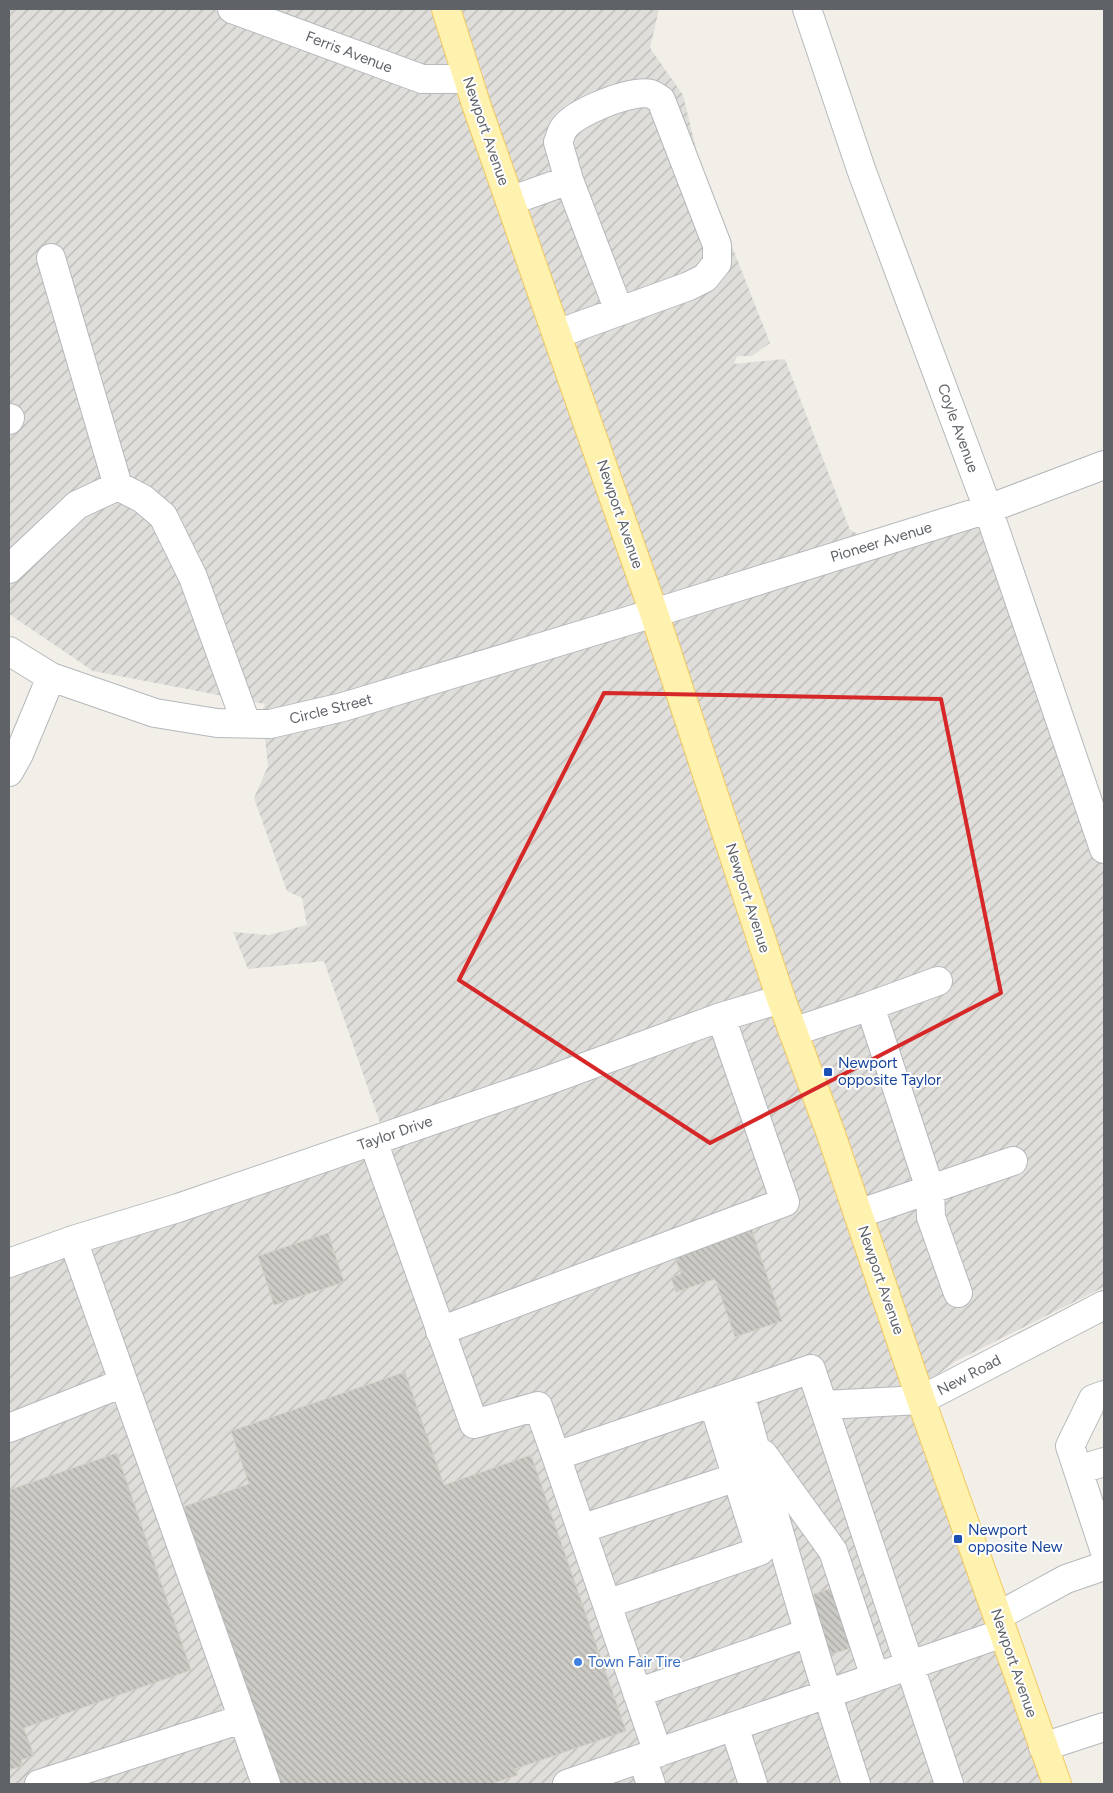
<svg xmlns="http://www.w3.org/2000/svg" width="1113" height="1793" font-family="Figtree,sans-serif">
	<defs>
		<pattern id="industrial-furrows" width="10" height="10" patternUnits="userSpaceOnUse" patternTransform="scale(1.25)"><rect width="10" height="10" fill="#e0deda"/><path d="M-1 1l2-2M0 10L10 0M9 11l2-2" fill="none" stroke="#b9b8b5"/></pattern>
		<pattern id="building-back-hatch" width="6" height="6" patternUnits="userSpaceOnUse" patternTransform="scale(1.25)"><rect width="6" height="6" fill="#cccac5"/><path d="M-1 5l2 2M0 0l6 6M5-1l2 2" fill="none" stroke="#a9a8a4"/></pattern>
	</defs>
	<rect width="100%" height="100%" fill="#f1efe8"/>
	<path fill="url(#industrial-furrows)" d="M9,9H659L650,48L683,95L700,165L770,343L752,356H737L734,364L785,359L850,530L858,534L972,500L978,508L1104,869V1287L956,1361L922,1386L1055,1784H9V1255L380,1123L324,961L248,969L233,932L269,935L307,925L302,898L287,891L254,798L268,766L262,711L265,704L93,671L9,614Z"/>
	<path fill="url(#building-back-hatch)" stroke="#d6d1c6" d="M751,1227L782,1321L735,1337L715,1279L676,1292L671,1277L681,1274L674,1254Z
		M328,1233L344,1282L274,1305L258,1256Z
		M405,1372L444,1485L531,1455L626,1731L515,1769L518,1775L491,1784H278L183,1507L249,1484L231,1431Z
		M117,1453L191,1670L24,1728L34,1756L21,1760L23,1766L9,1770V1490Z
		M837,1586L857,1646L829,1655L809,1596Z"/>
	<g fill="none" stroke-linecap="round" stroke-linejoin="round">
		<g stroke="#b5b8bc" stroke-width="30">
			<path id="minor" d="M232,9L422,79H468
				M807,9L862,172L988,509L1104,849
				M510,201L569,180
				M51,258L118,486
				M557,334L689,286L705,278L717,263V245L661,100C658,98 654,95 651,94C632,89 575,112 564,128C561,132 560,138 558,142L569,180L619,311
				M9,420L10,418
				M9,569L77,505L118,486L143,499L163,516L193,577L246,723
				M9,651L51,677L155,713L217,723L270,724L343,707L654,613L988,509L1104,465
				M9,772L19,754L51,677
				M870,1006L938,981
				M793,1032L870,1006L930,1189L931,1217L958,1293
				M373,1141L474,1424L538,1406L556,1456
				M858,1214L1013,1161
				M73,1240L266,1784
				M9,1263L73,1240L178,1208L541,1083L721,1017L781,999
				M440,1331L785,1202L721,1017
				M740,1393C776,1524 814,1655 856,1784
				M1104,1395L1093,1399L1070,1446L1104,1549
				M824,1405L921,1400L1104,1305
				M9,1428L123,1383
				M763,1454L833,1551L875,1677
				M1078,1470L1104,1462
				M581,1529L737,1477
				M607,1604L760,1551L713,1402
				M998,1616L1066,1579L1104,1566
				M637,1693L808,1633
				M734,1726L753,1784
				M1043,1747L1104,1727
				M658,1753L556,1456L811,1369L949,1784
				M642,1758L651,1784
				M39,1784L242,1719
				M567,1784L1003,1633"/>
		</g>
		<g stroke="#f2c960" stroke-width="30">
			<path id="major" d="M446,9L476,104L654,613L781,999L831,1134L921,1400L1057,1784"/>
		</g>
		<use href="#minor" stroke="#fff" stroke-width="28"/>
		<use href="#major" stroke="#fff2af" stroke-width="28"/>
	</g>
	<path fill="none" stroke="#d62828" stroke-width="4" stroke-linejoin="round" d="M604,693L941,699L1001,993L710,1143L459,980Z"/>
	<g fill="#1a4fb4" stroke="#fff" stroke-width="2">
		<rect x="823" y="1067" width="10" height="10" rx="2.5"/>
		<rect x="953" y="1534" width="10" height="10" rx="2.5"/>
	</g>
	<circle fill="#3f7fe0" stroke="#fff" stroke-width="2" cx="578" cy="1662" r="5"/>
	<g text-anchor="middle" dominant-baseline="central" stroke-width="4" stroke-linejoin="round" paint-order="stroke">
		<g font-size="15" fill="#5f6368" stroke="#fff">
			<text transform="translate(349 52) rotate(21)">Ferris Avenue</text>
			<text transform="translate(486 131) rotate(71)">Newport Avenue</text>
			<text transform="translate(958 428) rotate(70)">Coyle Avenue</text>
			<text transform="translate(620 514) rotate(71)">Newport Avenue</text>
			<text transform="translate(881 542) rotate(-17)">Pioneer Avenue</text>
			<text transform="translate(331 709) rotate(-14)">Circle Street</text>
			<text transform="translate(748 898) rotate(72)">Newport Avenue</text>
			<text transform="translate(395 1133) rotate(-19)">Taylor Drive</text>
			<text transform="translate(881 1280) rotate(71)">Newport Avenue</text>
			<text transform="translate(969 1375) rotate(-28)">New Road</text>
			<text transform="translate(1014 1663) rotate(71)">Newport Avenue</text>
		</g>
		<g font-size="15" fill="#164399" stroke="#fff" text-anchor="start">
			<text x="838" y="1063">Newport<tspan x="838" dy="17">opposite Taylor</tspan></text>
			<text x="968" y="1530">Newport<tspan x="968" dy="17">opposite New</tspan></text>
		</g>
		<g font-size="15" fill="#366cbe" stroke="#fff" text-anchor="start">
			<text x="588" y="1662">Town Fair Tire</text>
		</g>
	</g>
	<rect width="1113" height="1793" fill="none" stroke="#5f6368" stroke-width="20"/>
</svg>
